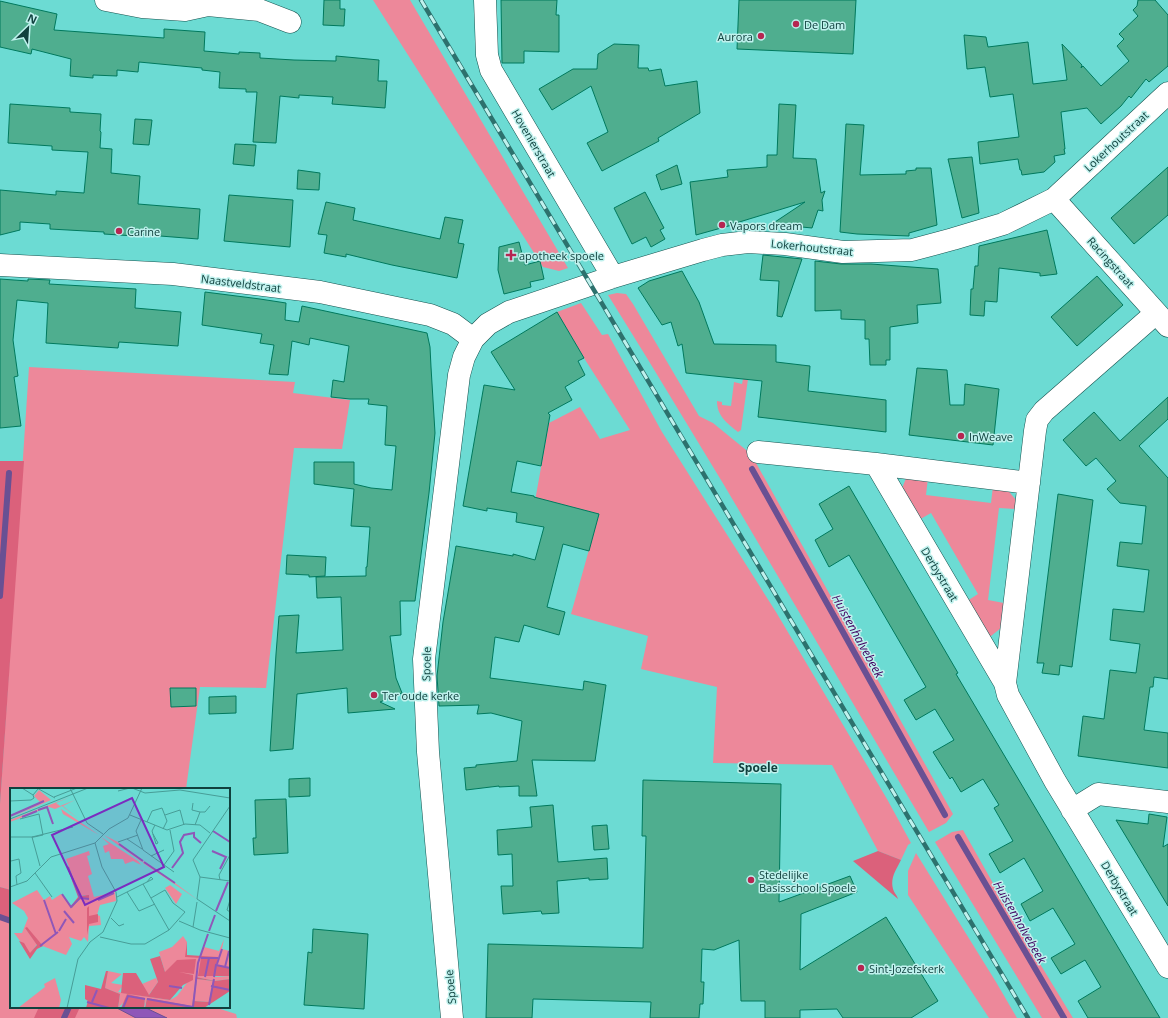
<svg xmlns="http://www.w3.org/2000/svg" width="1168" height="1018" font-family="'Open Sans',sans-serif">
	<rect width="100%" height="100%" fill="#6cdbd3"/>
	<path fill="#ed889a" d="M373,0H410L568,268L559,271L543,267Z
		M617,293L626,294L633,304L699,416L713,423L724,432L751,454L953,814L946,823L929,832L724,485L647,358L608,295Z
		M581,303L602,335L608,334L662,432L776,612L887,799L911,843L908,845L901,860L878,851L832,765L713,763L717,687L641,669L648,636L571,614L599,514L552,502L533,512L549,423L580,407L600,439L630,430L584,358L557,312Z
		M29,367L295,382L293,393L350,400L342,449L294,448L266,688L200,687L186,789H11V890L0,887V804Z
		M743,379H748L741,430L738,432C727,423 717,416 717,401L722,402V405L731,406L734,382L742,384Z
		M907,476L928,478L926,495L991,503L993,486L1006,488L1016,500L1015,509L999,508L988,600L1004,603L1001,628L986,640L964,603L978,594L931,513L917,521L900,493Z
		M963,830L1020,931L1073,1018H1042L935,842L952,832Z
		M916,853L996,982L1017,1018H989L908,895V871Z
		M0,919L11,924V1007H214L236,1014L237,1018H0Z"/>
	<path fill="#db617b" d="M0,461H24L0,804Z
		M878,851L901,860C896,870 890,878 893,889C894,893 897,895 898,899L853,861Z
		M0,887L11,890V924L0,919Z
		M39,1007H80L75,1018H34Z"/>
	<path fill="#8f57b8" stroke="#695093" d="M115,1007H144L167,1018H136Z"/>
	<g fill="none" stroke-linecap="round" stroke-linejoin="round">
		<path stroke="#695093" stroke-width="6" d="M752,469L945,815
			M0,596L9,473
			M958,837L1064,1018
			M0,917L11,921
			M64,1018L69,1007"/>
	</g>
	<path fill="#4fae8f" stroke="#00795d" d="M324,0H340V9H345L344,26L323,25Z
		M501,0H557L556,15H559V52L524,51V63H502Z
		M739,0H856L853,54L737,49Z
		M1138,0H1155L1168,15V66L1149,82L1146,79L1131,98L1129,96L1121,106L1101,124L1087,108L1061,112L1065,149H1064L1065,154L1054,156L1055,162L1044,172L1022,175L1021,170H1020L1018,159L980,164L978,142L1019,137L1013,94L990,97L985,67L967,69L964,35L986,37L988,47L1028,42L1033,84L1067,80L1062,44L1082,65L1081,68L1083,66L1101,86L1129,61L1117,46L1124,39L1119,34L1138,16L1133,10L1137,6Z
		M0,1L57,14L54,30L164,38V29L205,32L204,51L239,54V52L260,53V58L294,60L336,61V56L379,60L378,81H387L385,108L332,104L333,97L299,95V98L280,96L276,143L253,142L257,92H246V89L219,88L220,72L202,70V68L139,62L138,72L117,70V76L93,75V78L70,76L71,59L32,49L31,54L0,47Z
		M614,44L639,45L638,68H648L649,71L661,69L665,86L697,81L700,113L658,138L659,141L602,171L587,143L608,132L591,86L552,110L539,89L573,69H597L598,54Z
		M10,104L70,108V112L101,114L100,131L101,132L100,148L112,149L111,173L140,176L138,204L200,209L198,239L135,234V236L104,234V232L50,229V224L20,222V230L0,235V190L56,195V191L84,193L88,152L52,150V146L8,143Z
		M779,104L796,105L793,158L816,159L821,193L825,191L822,200L823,211L818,210L812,228L772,224L805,202L736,223H732V225L696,235L690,182L728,177L727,170L767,167V155H777Z
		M135,119L152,120L149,145L133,144Z
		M846,124L864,125L860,175L906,174V171L916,170V168H931L937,225L909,233V236L857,234L840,232Z
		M235,144L256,145L254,166L233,164Z
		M972,157L979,213L962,218L948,159Z
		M677,165L682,184L661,190L656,175Z
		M1168,167V215L1134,244L1111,218Z
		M298,170L320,173L319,190L297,189Z
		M645,192L664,228L660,230L665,239L651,247L646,237L632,244L614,208Z
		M229,195L293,200L290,247L224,241Z
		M326,202L355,208L353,220L440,239L445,217L463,220L458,243L464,244L457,278L392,265L346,254V257L324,253L327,235L318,234Z
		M1047,230L1057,274L1040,276V273L999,268L997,302L985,301L984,316L970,315L971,289H973L975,266H978L979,246Z
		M519,242L525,265L540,261L544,279L530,282L531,287L504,294L498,270L499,247Z
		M763,255L802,259L782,317L777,316L779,281L760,280Z
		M815,261L841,264H871L938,269L941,303L917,305L918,323L890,327V360H886V365H870L869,339H865V320L841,319V310L815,311Z
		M682,271L699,302L714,344L776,345V362L810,366L808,391L886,400V432L758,417L762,381L686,373L682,344L678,346L671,322L662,325L638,288L649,281Z
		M1097,276L1123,305L1077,346L1051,317Z
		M0,279L28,281V279L50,280L49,284L136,289L135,308L181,312L178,346L119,342L118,348L46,343L48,303L17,300L13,340L18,376L14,377L21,426L0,428Z
		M205,292L260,299L286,303L285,320L299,322L302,306L427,333L430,347L431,367L435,433L429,493L415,601H400L401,635L390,636L396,678L402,693L380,702L395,709L348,713L347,688L297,694L293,749L270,751L276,654L279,616L299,615L296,653L343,650L341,597L317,598L316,577L366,576V567H367L370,527L351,526L354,489L314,484V462H354V484L371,488L392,490L396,446L385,445L387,406L368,404L369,399H350L331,397L333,380L344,382L349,346L310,338L309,345L292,341L288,375L269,374L274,345L260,343L262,334L202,325Z
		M557,312L584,358L578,361L585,375L565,387L572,400L548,413L550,415L541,466L517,461L511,492L534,496V497L599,514L589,551L563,544L547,607L565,612L559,635L524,625L519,642L495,637L490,678L583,690L584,681L606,685L595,761L532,760L537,796H519V786L499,787V786L466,790L464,768L476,767V765L517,761L522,721L491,713L477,714L479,705L439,706L437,676L443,622L456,546L513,556V554L535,560L544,527L516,522L517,513L487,508V511L463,506L484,385L515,390L491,352Z
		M917,368L947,370L950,405H964L965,384L999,389L993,445L909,435Z
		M1168,397V419L1139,446L1168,478V679L1154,677L1153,687H1150L1144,730L1168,733V768L1078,756L1083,716L1104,719L1110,670L1136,673L1140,644L1110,640L1113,609L1144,612L1149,570L1117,566L1120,542L1142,544L1146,506L1120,503L1107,489L1116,481L1096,458L1086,466L1063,440L1094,412L1120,441Z
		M849,486L958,673L956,674L1160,1018H1088L1078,1001L1101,987L1085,960L1061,974L1051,958L1075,944L1053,908L1030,921L1021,904L1043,891L1024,858L1000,873L995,864L989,854L1013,841L994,808L999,805L983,779L961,792L952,777L950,779L933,752L954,740L935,709L916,720L904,700L926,687L849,555L829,567L815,540L833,529L819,504Z
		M1058,494L1093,500L1072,667L1060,665L1059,675L1042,673L1044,663H1037Z
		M287,555L326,557L325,576L309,577V575L286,574Z
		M170,688H196V706L171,707Z
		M236,696V713L209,714V697Z
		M310,778V796L289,797V779Z
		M643,780L781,784L779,902L850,876L857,892L801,914L800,970L886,917L938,1001L911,1018H843L837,1009L800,1010V1018H765V1001H741L739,940L714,950L702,949L701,982H704L703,1004H700L699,1018H650L651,1002L533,999L532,1018H486L488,944L643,948L646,836H642Z
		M286,799L288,853L254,855L253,838H256L255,800Z
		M553,805L558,862L607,858L608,879L589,880V878L557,881L559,913L542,914L541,911L503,914L501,886H513L512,854L498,855L497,830L532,827L530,807Z
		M1149,814L1167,817L1163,847L1168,844V906L1116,820L1148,824Z
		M607,825L609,849L594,850L592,826Z
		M313,929L368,934L364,1009L304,1005L308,952L312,953Z"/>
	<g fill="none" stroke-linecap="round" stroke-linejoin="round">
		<g stroke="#15534f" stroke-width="23">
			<path id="minor" d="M106,0L142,7L185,10L208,5L259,10L290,22
				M485,0L487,55L491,70L613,277
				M1054,199L1168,326
				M0,265L173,274L320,292L430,315L453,324L473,339
				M1156,313L1044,411L1037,420L1035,431L1005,683L1008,695L1055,781L1168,967
				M758,452L876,464L1029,483
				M876,464L1005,683
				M1072,810L1098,794L1168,802
				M452,1018L428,752L424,659L459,375L464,357L473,339L488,324L509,312L613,277L703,250L722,245L748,242L785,244L843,252L912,250L953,239L1003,224L1054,199L1168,93"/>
		</g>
		<use href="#minor" stroke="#fff" stroke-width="22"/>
		<g stroke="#2d716d" stroke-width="4.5">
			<path id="rail" d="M421,0L1028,1018"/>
		</g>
		<use href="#rail" stroke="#bff1ed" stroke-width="3" stroke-dasharray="9" stroke-linecap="butt"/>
	</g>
	<g fill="#b62651" stroke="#bff1ed" stroke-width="1.5">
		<circle cx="796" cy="24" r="4"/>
		<circle cx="761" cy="36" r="4"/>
		<circle cx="722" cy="225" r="4"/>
		<circle cx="119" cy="231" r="4"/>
		<path d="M509 249h4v4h4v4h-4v4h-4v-4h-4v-4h4z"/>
		<circle cx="961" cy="436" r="4"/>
		<circle cx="374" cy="695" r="4"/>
		<circle cx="751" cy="880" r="4"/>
		<circle cx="861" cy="968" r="4"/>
	</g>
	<g text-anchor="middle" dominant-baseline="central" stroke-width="3" stroke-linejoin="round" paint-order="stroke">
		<g font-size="11" fill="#10413e" stroke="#bff1ed" text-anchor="start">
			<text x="804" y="24">De Dam</text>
			<text x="753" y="36" text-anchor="end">Aurora</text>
			<text x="730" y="225">Vapors dream</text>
			<text x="127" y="231">Carine</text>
			<text x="519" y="255">apotheek spoele</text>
			<text x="969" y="436">InWeave</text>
			<text x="382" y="695">Ter oude kerke</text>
			<text x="759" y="874">Stedelijke<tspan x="759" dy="13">Basisschool Spoele</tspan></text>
			<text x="869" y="968">Sint-Jozefskerk</text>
		</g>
		<g font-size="11" fill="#10413e" stroke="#bff1ed">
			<text transform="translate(1116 141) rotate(-43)">Lokerhoutstraat</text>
			<text transform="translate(534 143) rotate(60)">Hovenierstraat</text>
			<text transform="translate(812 247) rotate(6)">Lokerhoutstraat</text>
			<text transform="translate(1111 262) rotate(48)">Racingstraat</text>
			<text transform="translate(241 283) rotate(7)">Naastveldstraat</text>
			<text transform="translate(940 574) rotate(59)">Derbystraat</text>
			<text transform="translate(426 664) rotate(-89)">Spoele</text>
			<text transform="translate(1120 888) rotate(59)">Derbystraat</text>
			<text transform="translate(450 987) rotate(-95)">Spoele</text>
		</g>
		<g font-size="12" font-style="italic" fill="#400060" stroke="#bff1ed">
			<text transform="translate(858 636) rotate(61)">Huistenhalvebeek</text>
			<text transform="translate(1020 922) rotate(60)">Huistenhalvebeek</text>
		</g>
		<g font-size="12" font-weight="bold" fill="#10413e" stroke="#bff1ed">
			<text x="758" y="767">Spoele</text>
		</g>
	</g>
	<g transform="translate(10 788)">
		<rect width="220" height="220" fill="#6cdbd3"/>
		<path d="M29,2L41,12L0,30L31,15L24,8ZM60,9L46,15L50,18L65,12L53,18L69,31L52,18L45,21L39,19L0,34V32ZM51,21L54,23L89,47L53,26ZM94,47L108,54L133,73L132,74ZM91,49L128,73L131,77L123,73L115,76L113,71H101L99,63L95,65L93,58L99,56ZM79,63L80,67L77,68L82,86L78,88L84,109L105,104L106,113L90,117L87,127L90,128L91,137L79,138L78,154L74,149L71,153L59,149L62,156L56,167L30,157L15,140L27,156L20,166L4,145H12L18,130L14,123L2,115L27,102L34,112L40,108L42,112L51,106L62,120L69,111L79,110L75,107L70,108L56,71ZM134,73L165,95L188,112L133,75ZM160,97L172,106L166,116L155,100ZM173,148L177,154L176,169L203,168H191L194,159L209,163L214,151L212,161L220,163V180L207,177L204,189L220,188V191L205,193L186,189L182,218L137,211L134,220L135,210L113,215L108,220L110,206L95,200L98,183L112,186L101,195L113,197L108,204L160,212L167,208L183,187L155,184L149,164L162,159ZM45,190L51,212L49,220H8L35,199L34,196ZM146,190L148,194L138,208L132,196ZM187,191L203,193L199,214L184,213Z" fill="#ed889a"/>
		<path d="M58,78L70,108L79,107V110L69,111L62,120L51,106L61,118L68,109L57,79ZM79,118V128L88,126V134L79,136L77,147V120ZM17,139L33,158L27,161L20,171L9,153L14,155L20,165L27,157L15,140ZM177,154V167L208,169L207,177L220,180V188H188L191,170L175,169ZM150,168L155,184L167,172L186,171L184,186L169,184L183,187V192L173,197L160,212L111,205L113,185H126L139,207L148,194L140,171ZM96,183H98L95,200L110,206L108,220H76L78,213L75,211V197L91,201ZM186,189L205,193L220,191V203L194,220H135L137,210L182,218ZM187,191L203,193L199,214L184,213ZM117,206L135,210L134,220H111Z" fill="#db617b" fill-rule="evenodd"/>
		<path fill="none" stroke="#8f57b8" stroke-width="2" d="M28,22L37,19L43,36M0,28L34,13M12,29L27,23M203,43L220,54M109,56L133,73M202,63L216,69L210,81M134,74L165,95M58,79L70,110M162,80L173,65L170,54L174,47L184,45V49L191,55M52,106L61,119L70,110L79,111M34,112L46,146M88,112L104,105M54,123L64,135M206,123L218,94M49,143L56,131M199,143L205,127M30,158L48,144M191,170H208M207,176L212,161M215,179L219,163M195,189L199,170M204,189L206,177L220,180M159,198L172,200M201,198L220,202M137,211L183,219L188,175L198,146M77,214L99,220M82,214L87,202M199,217L204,191M113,220L118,208L135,211"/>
		<path fill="none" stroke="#479d97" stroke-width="1" d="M12,0L23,7L28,1M27,0L45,10M60,0L77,35L93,46M122,0L135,5L170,2L220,10M108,3L120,0M44,9L67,0M0,13L21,12L24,10L23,7M183,15L182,22L190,24L185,37M220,18L183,72L190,89L187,111L220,133M190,24H195L200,18M120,27L157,42L175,36L190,37L200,45M155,27L170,22L174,37M0,31L78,0M10,31L29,26L33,47M131,32L126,43L133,62L164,84M137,34L142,23L152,20L157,33L153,41M143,46L148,55L146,56L142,43L145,37M0,49H24L33,47M22,49L63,39M22,49L30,78M117,51L132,61M108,54L128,47M85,55L99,41L118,30L132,0M141,68L154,62M1,73L9,71L11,85L6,88L7,97M154,77L164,63L160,42M25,85L42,109M190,89L220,93M210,92L209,87L220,67M133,96L159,142M0,99L17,93L41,69L85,55M117,104L129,123L145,116M107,109L143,91L141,89L137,94M220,112L217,122L220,124M101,130L109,138L114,136M169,133L190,142L220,150M183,139L187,114M90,149L121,156H135L159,142L175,124L163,115L155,102L141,110M57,220L68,171L80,154L93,144L107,113L106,104L92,79L85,55"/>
		<path fill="#7b2cbf" fill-opacity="0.15" stroke="#7b2cbf" stroke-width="2" d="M122,10L154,79L75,117L42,47Z"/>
		<rect width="220" height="220" fill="none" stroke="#10413e" stroke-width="2"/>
	</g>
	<g transform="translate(28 28) rotate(25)" stroke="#bff1ed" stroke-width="3" paint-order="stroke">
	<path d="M0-3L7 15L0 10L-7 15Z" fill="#10413e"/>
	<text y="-6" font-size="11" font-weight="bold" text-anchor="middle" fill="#10413e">N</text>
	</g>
</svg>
